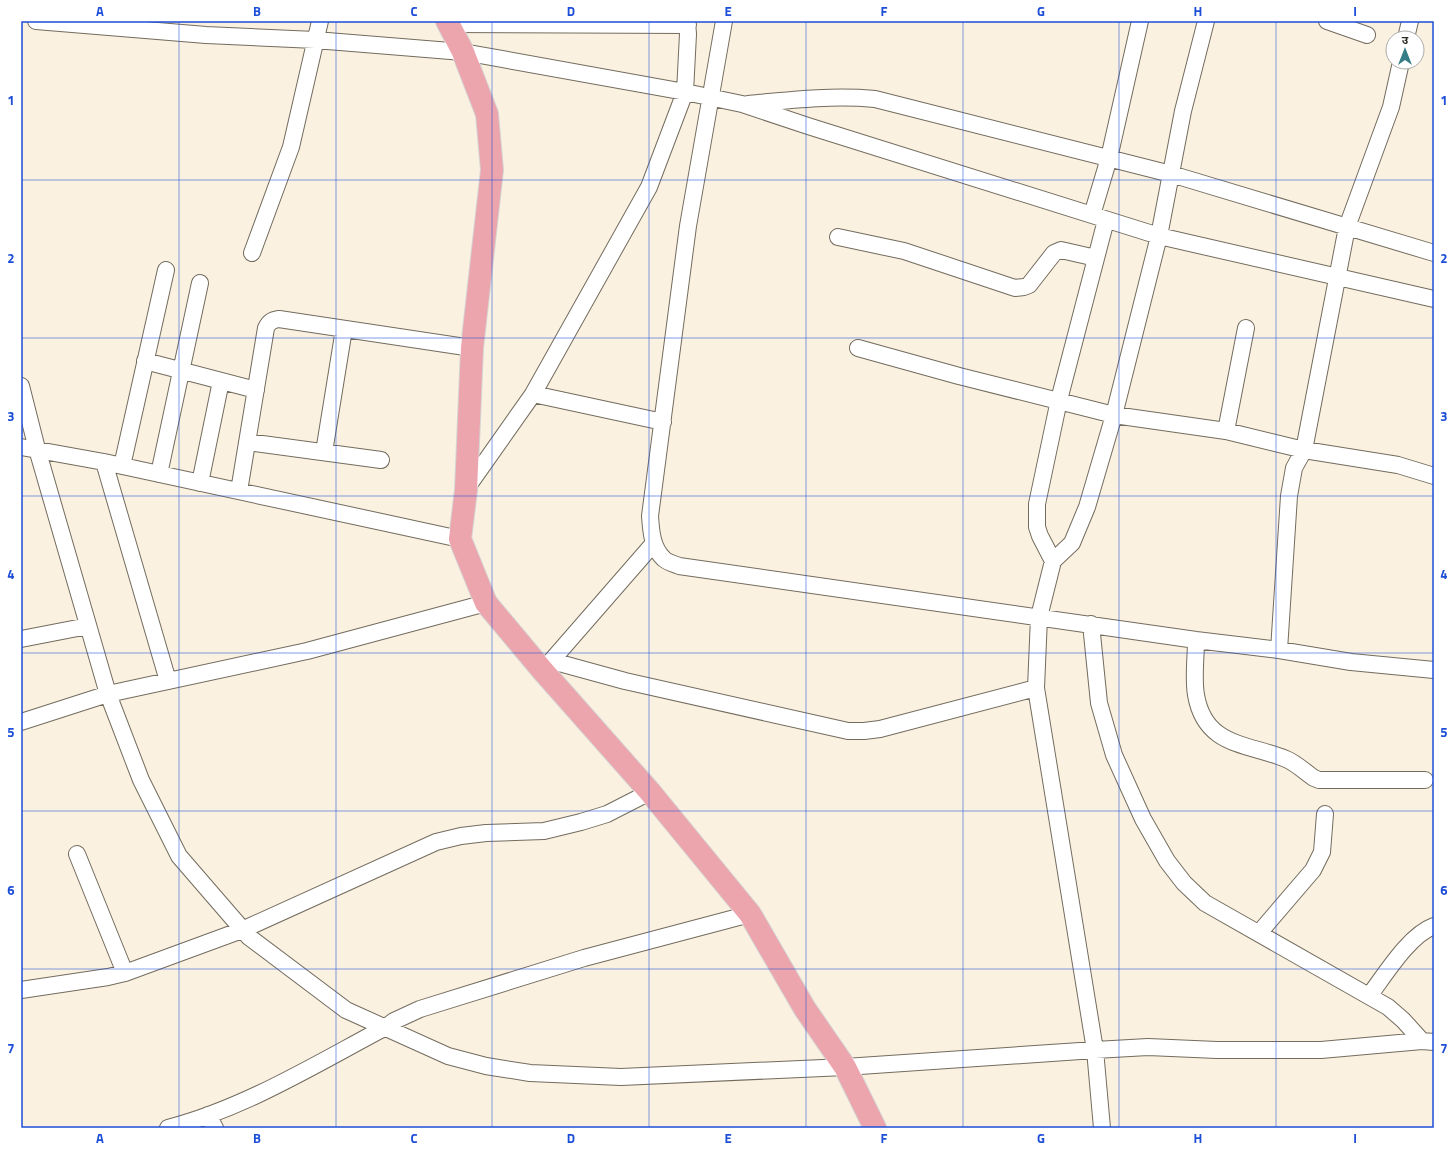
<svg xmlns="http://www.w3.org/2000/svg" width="1455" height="1149" font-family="'Titillium Web','Noto Sans Devanagari',sans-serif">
	<rect width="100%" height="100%" fill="#faf1e1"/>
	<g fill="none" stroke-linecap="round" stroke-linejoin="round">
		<g stroke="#736c5e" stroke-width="18">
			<path id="street" d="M36,21L206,35L315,40L463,52L685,92L742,104L808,126L1159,236L1434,299
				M724,21L688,226L650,516C651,531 652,548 664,559C667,562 674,564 679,566L1196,640L1279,650L1351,662L1434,670
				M1327,21L1367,35
				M447,24L688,25
				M1406,38L1410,21
				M748,104C790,100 832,95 875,99L1171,174L1434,253
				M1092,215L1109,158L1140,21
				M838,237L904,251L1015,288L1024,287L1029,285L1054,253L1061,250L1096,258
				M252,253L291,147L320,21
				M858,348L959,376L1114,415L1226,431L1304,450L1398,465L1434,476
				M145,361L256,390
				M21,386L37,449L108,694L141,780L179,856L249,937L346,1010L448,1056L486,1066L530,1073L621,1077L845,1067L1095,1050L1148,1047L1217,1050H1321L1422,1041L1434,1042
				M533,394L663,422
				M1226,431L1246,328
				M247,442L381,460
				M21,447L104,462L460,539
				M324,452L344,329
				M104,462L168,681
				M122,466L166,270
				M159,474L200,283
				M200,483L221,381
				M466,489L533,394L649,187L685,92L688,34L687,21
				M239,491L266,328C269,322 272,320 279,319L472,348
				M1053,561L1072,543L1087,507L1114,415L1159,236L1183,111L1206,21
				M1091,624L1099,703L1114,755L1143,819L1167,861L1184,883L1205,903L1388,1007L1403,1020L1422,1041
				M21,639L88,626
				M1196,640C1196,658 1193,677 1196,695C1205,747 1247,743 1286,759C1296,763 1305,772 1314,778L1319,780H1425
				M1279,650L1289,496L1294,468L1304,450L1347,227L1391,107L1401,62
				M552,661L625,681L848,731H864L880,729L1036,688
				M546,667L654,543
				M21,722L108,694L307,651L486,603
				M77,854L125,973
				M1259,933L1313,870L1322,852L1325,814
				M21,990L108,977L125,973L242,930L436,842L461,836L486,833L544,831L581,822L607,814L650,792
				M1369,996C1385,975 1409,935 1434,926
				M208,1115L215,1128
				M168,1128C245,1108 316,1064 386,1027L394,1021L420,1009L584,958L750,914
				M1102,1128L1095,1050L1036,688L1039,617L1053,561L1040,536L1037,527V504L1059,400L1106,220"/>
		</g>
		<g stroke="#d5d4d3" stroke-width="24">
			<path id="primary" d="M447,21L463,52L487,114L492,170L472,348L466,490L460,539L486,603L543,671L650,792L750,914L805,1009L845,1067L875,1128"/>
		</g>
		<use href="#street" stroke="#fff" stroke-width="16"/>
		<use href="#primary" stroke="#eca4ad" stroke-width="22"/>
	</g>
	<path fill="none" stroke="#1d4ed8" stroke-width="1" stroke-opacity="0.55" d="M179,21V1128M336,21V1128M492,21V1128M649,21V1128M806,21V1128M963,21V1128M1119,21V1128M1276,21V1128M21,180H1434M21,338H1434M21,496H1434M21,653H1434M21,811H1434M21,969H1434"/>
	<rect width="1455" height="1149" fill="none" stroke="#ffffff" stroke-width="44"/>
	<g transform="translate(1405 50)"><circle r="19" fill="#ffffff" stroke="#abaaa7"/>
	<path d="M0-3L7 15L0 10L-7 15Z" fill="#367d87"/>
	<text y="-6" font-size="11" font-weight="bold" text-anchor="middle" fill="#2d2a23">उ</text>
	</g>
	<rect x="22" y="22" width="1411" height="1105" fill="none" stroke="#1d4ed8" stroke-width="1.5"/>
	<g font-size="13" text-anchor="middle" font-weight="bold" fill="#1d4ed8">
		<text x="100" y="16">A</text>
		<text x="257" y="16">B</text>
		<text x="414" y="16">C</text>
		<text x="571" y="16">D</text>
		<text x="728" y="16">E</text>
		<text x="884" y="16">F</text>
		<text x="1041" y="16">G</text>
		<text x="1198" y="16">H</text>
		<text x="1355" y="16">I</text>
		<text x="11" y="105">1</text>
		<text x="1444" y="105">1</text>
		<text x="11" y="263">2</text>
		<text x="1444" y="263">2</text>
		<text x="11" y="421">3</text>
		<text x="1444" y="421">3</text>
		<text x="11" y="579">4</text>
		<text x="1444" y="579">4</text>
		<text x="11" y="737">5</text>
		<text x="1444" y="737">5</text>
		<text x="11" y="895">6</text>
		<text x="1444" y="895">6</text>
		<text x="11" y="1053">7</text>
		<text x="1444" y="1053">7</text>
		<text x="100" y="1143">A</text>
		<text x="257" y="1143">B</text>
		<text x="414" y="1143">C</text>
		<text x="571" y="1143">D</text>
		<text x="728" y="1143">E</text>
		<text x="884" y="1143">F</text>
		<text x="1041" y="1143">G</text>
		<text x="1198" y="1143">H</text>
		<text x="1355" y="1143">I</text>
	</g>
</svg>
